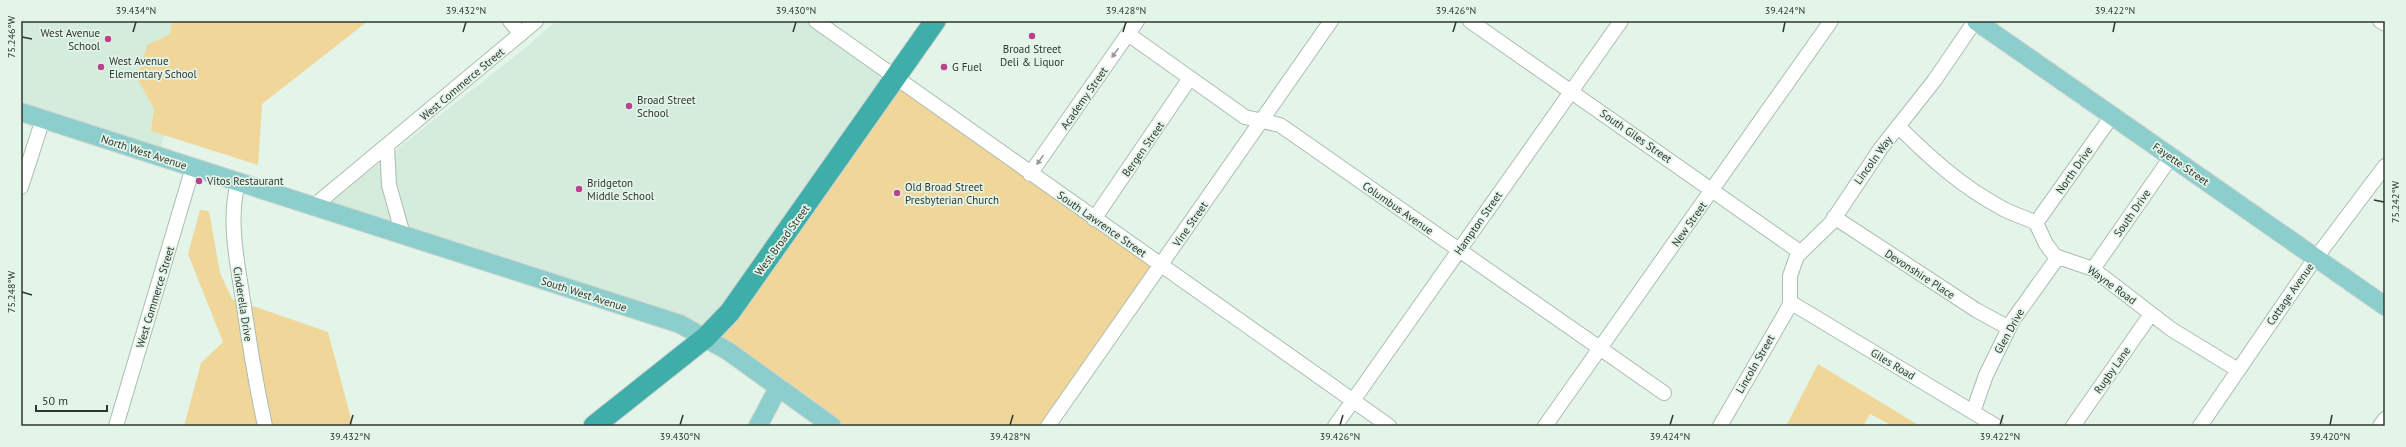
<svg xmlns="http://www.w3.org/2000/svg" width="2406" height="447" font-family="'PT Sans',sans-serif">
	<rect width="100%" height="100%" fill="#e3f4e8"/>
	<path fill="#d3ecdb" d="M21,21H193L159,156L21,112Z
		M556,21H811L896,78L706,337L314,206L368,172L529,45Z"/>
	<path fill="#f0d799" d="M172,21H368L262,104L258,165L151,131L154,109L137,78L147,45L170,34Z
		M896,78L1161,266L1048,426H832L706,337Z
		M200,210L209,211L220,273L232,299L328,332L353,426H184L201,363L223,342L188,254Z
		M1818,364L1920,426H1893L1870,414L1863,426H1786Z"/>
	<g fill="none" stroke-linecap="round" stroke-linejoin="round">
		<g stroke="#acbcb1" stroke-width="16">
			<path id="minor" d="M510,21L521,34
				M816,21L1389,426
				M1470,21L1800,252
				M2380,21L2385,24
				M1128,34L1245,117L1280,125L1664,393
				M1898,126C1929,157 1961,186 2000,207C2011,214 2025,217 2036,223L2046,244L2055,256L2093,269L2171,329L2238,370
				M387,146L389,185L403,235
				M1030,174L1137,21
				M238,182C228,220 237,261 243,300C249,342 256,384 265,426
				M21,187L43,119
				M314,206L536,21
				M1834,217L1976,310L2009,328
				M1094,219L1190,78
				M2036,223L2112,116
				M2093,269L2171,157
				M1790,302L1996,426
				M1973,412L1986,375L2013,320L2058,257
				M116,426L193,167
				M1048,426L1331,21
				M1335,426L1621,21
				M1545,426L1831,21
				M1720,426L1786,312L1790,304V276L1797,256L1831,223L1881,148L1934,81L1975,21
				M2073,426L2151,314
				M2200,426L2309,267L2385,166
				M2380,426L2385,419"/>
		</g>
		<g stroke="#d1d3d2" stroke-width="20">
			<path id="major" d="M1976,21L2385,306
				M21,112L680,324L728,351L832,426
				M758,426L778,388"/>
		</g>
		<g stroke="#d1d3d2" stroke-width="23">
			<path id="highway" d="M594,426L706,337L730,312L935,21"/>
		</g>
		<use href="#minor" stroke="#fff" stroke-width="14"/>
		<use href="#major" stroke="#8ccecb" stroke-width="18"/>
		<use href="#highway" stroke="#3faea9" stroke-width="21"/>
	</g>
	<defs><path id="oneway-solid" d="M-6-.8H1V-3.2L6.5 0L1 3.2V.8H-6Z"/></defs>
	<g fill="#979a98">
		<use href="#oneway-solid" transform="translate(1115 53) rotate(125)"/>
		<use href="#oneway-solid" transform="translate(1040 160) rotate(125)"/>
	</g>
	<path fill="none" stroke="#2f3631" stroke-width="1.5" d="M133,32L136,22M463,32L466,22M793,32L796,22M1123,32L1126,22M1453,32L1456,22M1783,32L1785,22M2113,32L2115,22M22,37L32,39M2374,200L2384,202M22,292L32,295M350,425L353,415M680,425L683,415M1010,425L1013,415M1340,425L1343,415M1670,425L1673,415M2000,425L2003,415M2330,425L2332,415"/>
	<g fill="#bd408f" stroke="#e3f4e8" stroke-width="1.5">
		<circle cx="1032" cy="36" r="4"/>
		<circle cx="108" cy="39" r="4"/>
		<circle cx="101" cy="67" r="4"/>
		<circle cx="944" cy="67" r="4"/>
		<circle cx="629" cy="106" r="4"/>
		<circle cx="199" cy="181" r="4"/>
		<circle cx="579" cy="189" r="4"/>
		<circle cx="897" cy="193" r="4"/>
	</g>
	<g text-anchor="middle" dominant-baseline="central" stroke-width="3.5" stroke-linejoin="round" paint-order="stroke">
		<g font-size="11" fill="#2f3631" stroke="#e3f4e8" text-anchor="start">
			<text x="100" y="33" text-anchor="end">West Avenue<tspan x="100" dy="13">School</tspan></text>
			<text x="1032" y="49" text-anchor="middle">Broad Street<tspan x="1032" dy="13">Deli &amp; Liquor</tspan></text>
			<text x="109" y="61">West Avenue<tspan x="109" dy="13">Elementary School</tspan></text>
			<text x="952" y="67">G Fuel</text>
			<text x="637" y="100">Broad Street<tspan x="637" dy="13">School</tspan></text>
			<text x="207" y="181">Vitos Restaurant</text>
			<text x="587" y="183">Bridgeton<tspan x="587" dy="13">Middle School</tspan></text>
			<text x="905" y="187">Old Broad Street<tspan x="905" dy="13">Presbyterian Church</tspan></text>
		</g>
		<g font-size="11" fill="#2f3631" stroke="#e3f4e8">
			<text transform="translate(462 84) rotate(-40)">West Commerce Street</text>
			<text transform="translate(1084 98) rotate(-55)">Academy Street</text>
			<text transform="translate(1636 136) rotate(35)">South Giles Street</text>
			<text transform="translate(1143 149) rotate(-55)">Bergen Street</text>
			<text transform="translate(144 152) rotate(18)">North West Avenue</text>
			<text transform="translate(1873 160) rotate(-54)">Lincoln Way</text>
			<text transform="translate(2181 164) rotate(35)">Fayette Street</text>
			<text transform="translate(2074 170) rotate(-55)">North Drive</text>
			<text transform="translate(1398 208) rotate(35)">Columbus Avenue</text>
			<text transform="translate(2132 213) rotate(-55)">South Drive</text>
			<text transform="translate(1478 223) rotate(-55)">Hampton Street</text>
			<text transform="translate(1102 224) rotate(35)">South Lawrence Street</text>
			<text transform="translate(1190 224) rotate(-55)">Vine Street</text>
			<text transform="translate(1689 224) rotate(-55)">New Street</text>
			<text transform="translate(782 240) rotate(-54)">West Broad Street</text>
			<text transform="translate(1920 274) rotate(33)">Devonshire Place</text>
			<text transform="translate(2112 285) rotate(36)">Wayne Road</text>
			<text transform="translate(584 294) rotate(18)">South West Avenue</text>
			<text transform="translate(2290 294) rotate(-55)">Cottage Avenue</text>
			<text transform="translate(155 297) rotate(-73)">West Commerce Street</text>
			<text transform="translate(243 304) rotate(81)">Cinderella Drive</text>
			<text transform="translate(2009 331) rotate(-61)">Glen Drive</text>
			<text transform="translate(1755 364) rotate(-60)">Lincoln Street</text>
			<text transform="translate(1893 364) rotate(31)">Giles Road</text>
			<text transform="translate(2112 370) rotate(-55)">Rugby Lane</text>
		</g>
	</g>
	<rect width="2406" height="447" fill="none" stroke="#e3f4e8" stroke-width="44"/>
	<path d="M36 405v6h71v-6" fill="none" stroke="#2f3631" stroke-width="2"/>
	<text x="42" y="405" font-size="12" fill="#2f3631" stroke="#e3f4e8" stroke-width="3" paint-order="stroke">50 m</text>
	<rect x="22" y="22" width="2362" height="403" fill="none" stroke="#2f3631" stroke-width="1.5"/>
	<g font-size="10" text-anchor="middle" fill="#2f3631">
		<text x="136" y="14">39.434°N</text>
		<text x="466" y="14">39.432°N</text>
		<text x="796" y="14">39.430°N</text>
		<text x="1126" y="14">39.428°N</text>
		<text x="1456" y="14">39.426°N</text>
		<text x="1785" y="14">39.424°N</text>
		<text x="2115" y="14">39.422°N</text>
		<text transform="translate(11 37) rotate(-90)" y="4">75.246°W</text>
		<text transform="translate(2395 202) rotate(-90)" y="4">75.242°W</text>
		<text transform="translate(11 292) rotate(-90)" y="4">75.248°W</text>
		<text x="350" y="440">39.432°N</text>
		<text x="680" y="440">39.430°N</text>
		<text x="1010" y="440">39.428°N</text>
		<text x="1340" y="440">39.426°N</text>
		<text x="1670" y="440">39.424°N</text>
		<text x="2000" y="440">39.422°N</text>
		<text x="2330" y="440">39.420°N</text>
	</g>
</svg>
